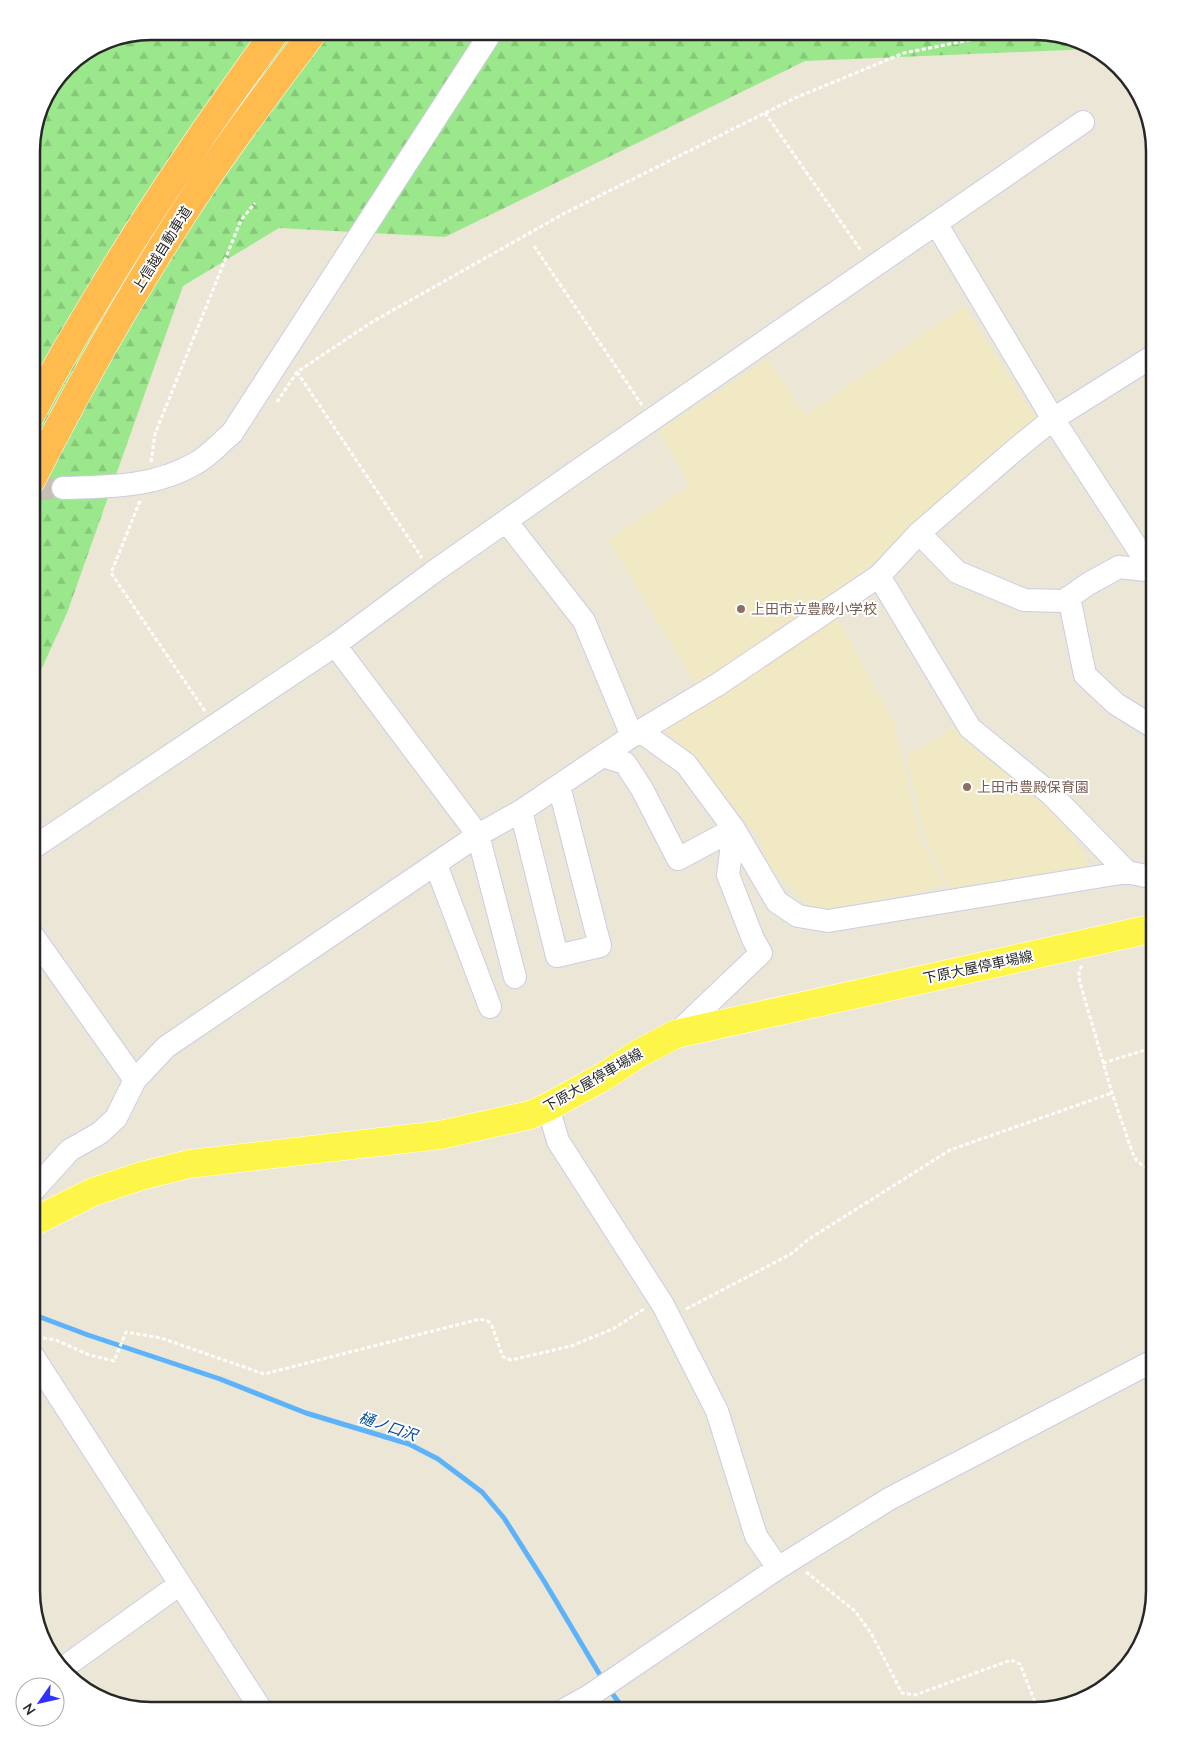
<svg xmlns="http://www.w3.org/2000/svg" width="1186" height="1742" font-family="Mulish,'Noto Sans JP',sans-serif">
	<defs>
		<pattern id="forest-firs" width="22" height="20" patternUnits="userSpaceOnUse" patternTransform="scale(1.25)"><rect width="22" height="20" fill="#9be88c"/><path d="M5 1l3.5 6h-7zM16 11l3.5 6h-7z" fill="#86c779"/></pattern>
	</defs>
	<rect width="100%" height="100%" fill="#ece6d6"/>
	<path fill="#f0e9c3" d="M964,306L1036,418L915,527L828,600L894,722L922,844L946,885L825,914L809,906L771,869L759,838L690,753L663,727L706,701L608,540L690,485L658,431L768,359L805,415Z
		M958,724L981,754L1058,816L1085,854L1089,871L951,888L926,841L906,757Z"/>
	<path fill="url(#forest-firs)" d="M151,31H1043L1095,47L1104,56L1092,49L805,61L445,237L279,228L183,286L67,613L31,692V143L40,105L66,66L105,40Z"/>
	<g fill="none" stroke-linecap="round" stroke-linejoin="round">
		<path stroke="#5db3fa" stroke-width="5" d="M31,1312L40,1317L88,1335L220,1379L306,1413L409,1444L438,1459L482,1492L504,1518L544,1581L603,1680
			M609,1689L625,1711"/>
		<path stroke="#c5c0b3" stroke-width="22" stroke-dasharray="22 11" stroke-linecap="butt" d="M31,489L63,488"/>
		<g stroke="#cccce2" stroke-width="24">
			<path id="minor" d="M937,225L1053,419L1151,569
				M63,488C109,487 156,487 196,463C209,456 220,443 232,433L492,31
				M506,521L584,621L632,736
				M919,533L957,572L1024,600L1064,601L1088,584L1119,567L1155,571
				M879,576L970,728L1052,795L1127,872L1155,878
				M1069,597L1085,675L1116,704L1155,728
				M335,645L478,835L515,977
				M640,731L686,764L734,829L777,902L798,916L828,921L1127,872
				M603,756L625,763L642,789L678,859L734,829
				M521,811L557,956L600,946L559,786
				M31,849L335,645L432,573L580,469L1083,122
				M436,865L490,1007
				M31,933L135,1080
				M676,1034L761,953L753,939L728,875L734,829
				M548,1107L558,1141L663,1305L717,1411L756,1536L778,1568
				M31,1193L70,1150L100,1133L116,1118L135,1080L166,1047L478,835L521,811L632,736L717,685L879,576L919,533L1016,449L1053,419L1155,355
				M31,1353L262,1711
				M63,1668L180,1584
				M562,1711L589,1696L778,1568L889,1499L1155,1360"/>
		</g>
		<g stroke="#fff" stroke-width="29">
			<path id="major" d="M31,1223L93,1192L141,1176L189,1164L440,1135L530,1115L548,1107L603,1077L638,1054L676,1034L1155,928"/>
		</g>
		<g stroke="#fff" stroke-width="29">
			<path id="highway" d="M31,415C50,377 71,341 93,305C149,210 211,120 276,31
				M31,481C83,378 140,278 204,182C239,130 276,81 314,31"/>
		</g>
		<path stroke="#fff" stroke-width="3" stroke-dasharray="4 2.5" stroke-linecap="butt" d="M765,113L862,252
			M534,246L642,405
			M297,372L422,558
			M277,402L297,372L372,322L565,213L795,98L904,53L1016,31
			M151,462L155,434L241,220L255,203
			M140,501L111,573L205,711
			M1082,966L1079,970V979L1112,1093L1133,1154L1137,1161L1155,1175
			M1103,1063L1155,1047
			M686,1309L791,1254L809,1239L950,1150L1112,1093
			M43,1338L56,1340L89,1355L114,1361L126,1332L161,1338L264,1374L480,1319L488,1321L492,1326L503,1357L511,1360L571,1346L613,1329L644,1309
			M806,1572L855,1611L871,1633L902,1693L915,1695L1011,1660L1020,1664L1038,1710"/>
		<use href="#minor" stroke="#fff" stroke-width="22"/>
		<use href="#major" stroke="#fef549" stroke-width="28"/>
		<use href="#highway" stroke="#ffbb4e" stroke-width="28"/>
	</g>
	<g fill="#8d6e63" stroke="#fff" stroke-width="2">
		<circle cx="741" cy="609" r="5"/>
		<circle cx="967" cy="787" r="5"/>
	</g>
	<g text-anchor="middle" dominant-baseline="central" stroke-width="4" stroke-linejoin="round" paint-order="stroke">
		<g font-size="14" fill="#272727" stroke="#fff">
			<text transform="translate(162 249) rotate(-58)">上信越自動車道</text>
			<text transform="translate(978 967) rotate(-12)">下原大屋停車場線</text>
			<text transform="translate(593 1080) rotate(-30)">下原大屋停車場線</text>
		</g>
		<g font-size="14" fill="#785e54" stroke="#fff" text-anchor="start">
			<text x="751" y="609">上田市立豊殿小学校</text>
			<text x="977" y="787">上田市豊殿保育園</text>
		</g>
		<g font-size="15" font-style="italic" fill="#014ca1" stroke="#fff">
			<text transform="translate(388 1426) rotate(19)">樋ノ口沢</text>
		</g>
	</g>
	<path d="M0 0H1186V1742H0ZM151 40H1035A111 111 0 0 1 1146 151V1591A111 111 0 0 1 1035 1702H151A111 111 0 0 1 40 1591V151A111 111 0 0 1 151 40Z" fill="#fff" fill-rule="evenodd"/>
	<path fill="none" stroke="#272727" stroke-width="2.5" d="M151 40H1035A111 111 0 0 1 1146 151V1591A111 111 0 0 1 1035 1702H151A111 111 0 0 1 40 1591V151A111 111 0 0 1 151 40Z"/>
	<g transform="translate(40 1702) rotate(236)"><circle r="24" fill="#ffffff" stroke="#a9a9a9"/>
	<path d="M0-4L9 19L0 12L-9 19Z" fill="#3030ff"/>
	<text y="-8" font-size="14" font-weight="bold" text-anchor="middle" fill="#272727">N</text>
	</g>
</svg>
